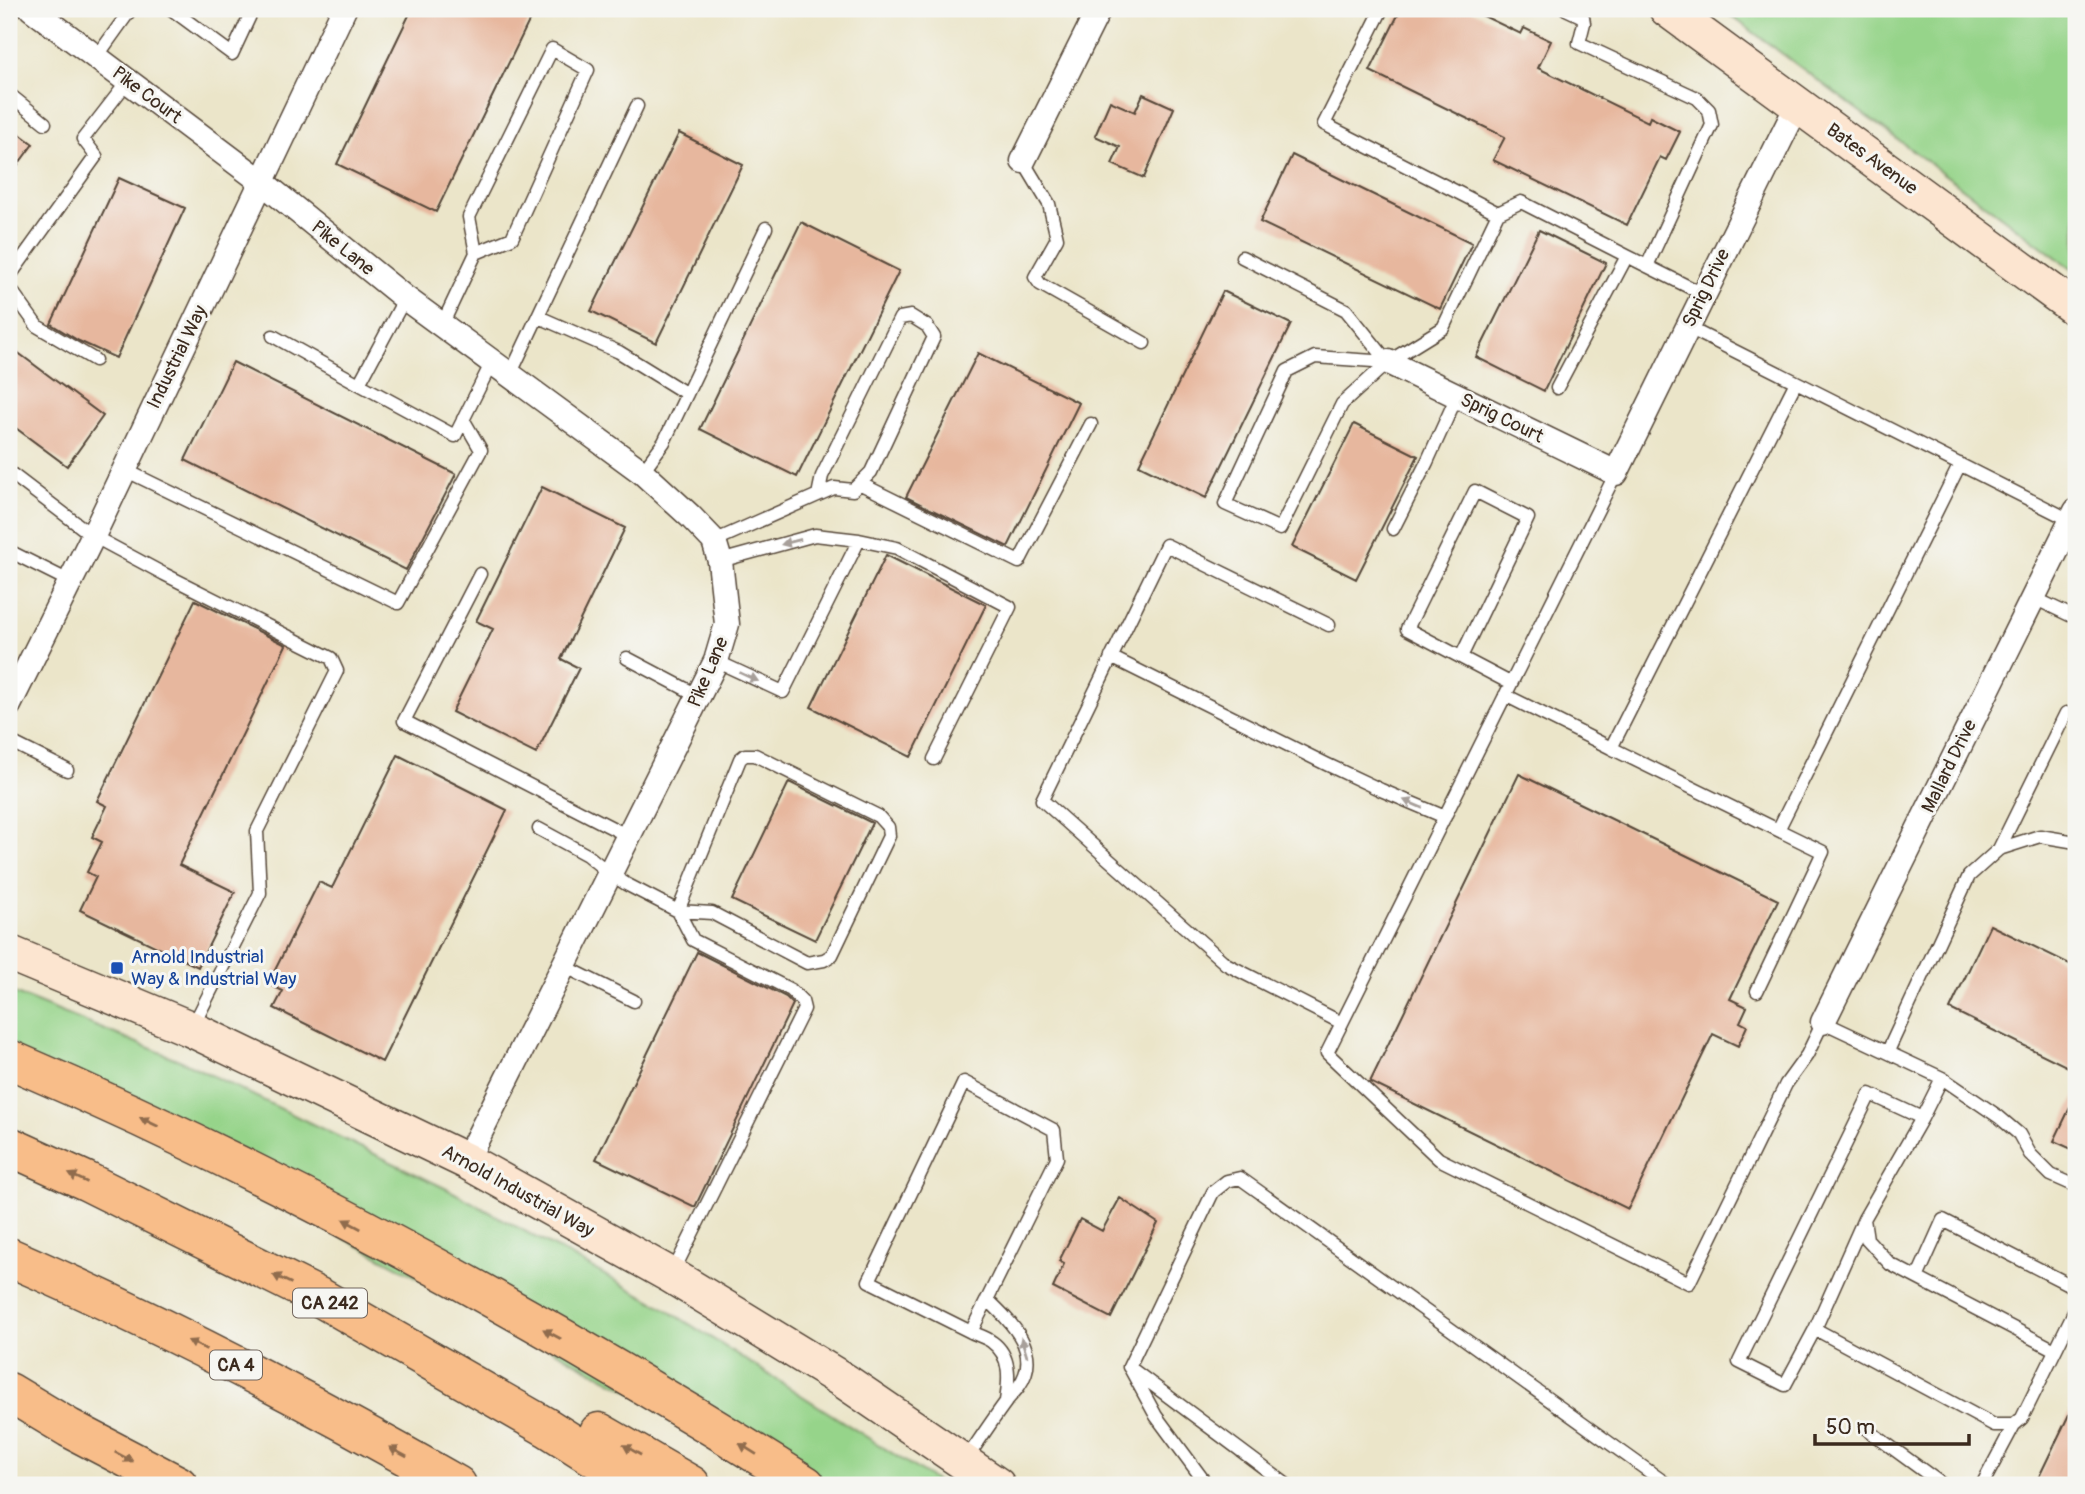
<svg xmlns="http://www.w3.org/2000/svg" width="2085" height="1494" font-family="Pangolin,sans-serif">
	<rect width="100%" height="100%" fill="#f6f6f2"/>
	<filter id="ink" filterUnits="userSpaceOnUse"><feTurbulence type="fractalNoise" baseFrequency=".0143" numOctaves="2"/><feDisplacementMap in="SourceGraphic" scale="14" xChannelSelector="R" yChannelSelector="G"/><feConvolveMatrix kernelMatrix="1 2 1 2 8 2 1 2 1" color-interpolation-filters="sRGB"/></filter>
	<filter id="wash" filterUnits="userSpaceOnUse"><feTurbulence type="fractalNoise" baseFrequency=".00686" numOctaves="4" result="noise"/><feDisplacementMap in="SourceGraphic" scale="28" xChannelSelector="R" yChannelSelector="G"/><feGaussianBlur stdDeviation="1.57" result="paint"/><feColorMatrix in="noise" values="0 0 0 0 0 0 0 0 0 0 0 0 0 0 0 0 0 1.4 0 .05"/><feComposite in="paint" operator="in"/></filter>
	<g filter="url(#wash)">
		<rect width="100%" height="100%" fill="#ebe5c9"/>
		<path fill="#96d48a" stroke="#687f54" stroke-width="2" d="M1722,9H2076V272Z
			M9,991L184,1062L453,1192L658,1304L942,1485H806L9,1059Z"/>
		<g id="blocks">
			<path fill="#e7b79e" d="M412,9H535L436,212L337,164Z
				M1401,9H1469L1521,34L1524,28L1551,41L1538,68L1648,122L1650,117L1680,132L1666,160L1660,157L1627,225L1493,160L1505,137L1370,71Z
				M1143,94L1174,108L1144,178L1112,164L1120,147L1095,136L1110,101L1135,112Z
				M9,126L33,144L9,177Z
				M679,133L743,165L656,343L591,311Z
				M1292,155L1472,243L1440,309L1260,222Z
				M119,178L185,208L116,358L79,341L51,324Z
				M801,222L899,271L797,477L700,429Z
				M1539,230L1606,263L1544,391L1476,357Z
				M1223,291L1291,324L1206,498L1139,465Z
				M9,346L103,416L67,466L9,423Z
				M978,353L1079,403L1008,547L906,497Z
				M233,362L456,474L406,570L185,460Z
				M1354,424L1418,456L1356,579L1292,547Z
				M542,487L625,528L561,659L579,668L536,754L452,712L493,629L476,621Z
				M886,555L986,605L911,757L811,707Z
				M195,600L286,645L179,865L235,892L198,967L80,910L96,877L87,872L102,842L92,837L107,806L97,801Z
				M398,755L507,810L382,1062L274,1008L283,991L268,984L319,882L332,888Z
				M1519,774L1778,900L1730,999L1747,1007L1740,1022L1747,1026L1738,1046L1713,1034L1628,1209L1370,1082Z
				M789,782L872,823L815,940L732,900Z
				M1990,925L2076,967V1071L1950,1009Z
				M697,952L786,997L793,1004L695,1207L596,1159Z
				M2076,1095V1151L2054,1141Z
				M1120,1198L1158,1223L1111,1318L1053,1288L1064,1264L1059,1261L1080,1219L1102,1231Z
				M2076,1400V1485H2035Z"/>
		</g>
	</g>
	<g filter="url(#ink)">
		<use href="#blocks" fill-opacity="0" stroke="#554638" stroke-width="2"/>
		<g fill="none" stroke-linecap="round" stroke-linejoin="round">
			<g stroke="#554638" stroke-width="15">
				<path id="lane" d="M171,9L232,54L253,9
					M1382,9L1324,124L1498,213L1443,328L1388,362L1342,404L1280,529L1225,504L1287,371L1315,357L1388,362
					M1566,9L1583,17L1584,23L1579,43L1697,98L1709,110L1712,125L1647,266
					M9,15L13,9
					M96,58L131,9
					M9,94L45,123
					M1023,161L1049,204L1057,238L1035,277L1040,284L1144,343
					M1498,213L1521,202L1627,256L1557,388
					M1627,256L1703,294
					M1242,257L1346,310L1388,362
					M9,277L96,156L83,139L128,81
					M9,287L37,326L95,360
					M539,317L619,352L687,394
					M442,325L476,253L469,217L552,49L588,70L512,238L476,253
					M1687,327L2072,521
					M273,336L359,384L405,298
					M510,375L637,106
					M359,384L455,436L492,362
					M123,469L398,603L481,450L463,419
					M9,472L93,536L164,574L331,658L337,671L257,831L260,893L193,1026
					M642,472L664,442L766,228
					M1616,473L1327,1053L1439,1159L1689,1283L1786,1084L1807,1055L1823,1022L1942,1078L1999,1117L2019,1134L2030,1154L2051,1175L2076,1186
					M861,484L1019,562L1091,424
					M1393,529L1427,462L1457,396
					M714,541L818,495L834,488L853,490L871,472L934,337L927,326L911,316L900,318L822,476L818,495
					M9,551L69,581
					M720,561L815,535L859,540L897,548L1010,607L934,759
					M480,574L404,721L628,836
					M2032,597L2076,618
					M1329,625L1166,545L1042,800L1226,964L1342,1023
					M1111,657L1326,764L1381,790L1445,817
					M1461,657L1528,518L1475,491L1407,629L1510,683
					M627,658L699,696
					M716,661L783,692L859,540
					M1505,695L1611,748L1796,382
					M9,741L67,770
					M1611,748L1823,852L1757,991
					M539,829L587,855L609,873L626,884L678,911L712,913L807,963L824,960L832,955L889,836L888,827L878,816L755,755H745L740,759L678,911L693,940L791,990L802,1001L804,1009L673,1272
					M1778,830L1960,464
					M1999,849L2066,713
					M564,966L634,1001
					M1888,1051L1969,876L1999,849L2040,836L2076,842
					M1942,1078L1922,1118L1864,1219L1867,1239L1890,1264L2055,1350
					M964,1082L1054,1130L1057,1158L971,1332L869,1281Z
					M1864,1219L1815,1329L1785,1385L1739,1362L1870,1094L1922,1118
					M1917,1278L1943,1220L2076,1288
					M1815,1329L1994,1425H2014L2022,1418L2076,1308
					M971,1332C977,1335 986,1337 992,1342C1012,1356 1009,1381 1006,1401
					M1129,1367L1213,1192L1227,1181L1240,1178L1668,1485
					M1129,1367L1287,1485
					M1131,1370L1156,1416L1207,1485
					M1869,1431L1943,1485
					M965,1461C978,1442 991,1422 1005,1403C1009,1397 1015,1392 1019,1386C1043,1352 1011,1322 987,1299
					M1982,1485L2014,1425"/>
			</g>
			<g stroke="#554638" stroke-width="27">
				<path id="street" d="M32,9L262,182L405,298L642,472L690,516L714,541L720,561L727,624L716,661L466,1161
					M1023,161L1099,9
					M1388,362L1616,473L1798,104
					M9,705L93,536L344,9
					M1823,1022L2076,511"/>
			</g>
			<g stroke="#554638" stroke-width="38">
				<path id="secondary" d="M1667,9L2076,309
					M9,953L191,1029L466,1161L672,1276L743,1319L846,1382L997,1485"/>
			</g>
			<g stroke="#554638" stroke-width="41">
				<path id="highway" d="M9,1059C284,1177 553,1325 806,1485
					M9,1146L86,1181L321,1298L548,1428L638,1485
					M9,1257C163,1324 311,1402 457,1485
					M9,1392L69,1428L178,1485
					M599,1432L691,1485"/>
			</g>
			<use href="#lane" stroke="#fff" stroke-width="12"/>
			<use href="#street" stroke="#fff" stroke-width="24"/>
			<use href="#secondary" stroke="#fce5d0" stroke-width="35"/>
			<use href="#highway" stroke="#f8bd89" stroke-width="38"/>
		</g>
		<defs><path id="oneway-solid" d="M-6-.8H1V-3.2L6.5 0L1 3.2V.8H-6Z" transform="scale(1.75)"/></defs>
		<g fill="#a79f9a">
			<use href="#oneway-solid" transform="translate(791 542) rotate(165)"/>
			<use href="#oneway-solid" transform="translate(749 677) rotate(25)"/>
			<use href="#oneway-solid" transform="translate(1413 804) rotate(-157)"/>
			<use href="#oneway-solid" transform="translate(1024 1347) rotate(-107)"/>
		</g>
		<g fill="#906c4e">
			<use href="#oneway-solid" transform="translate(149 1122) rotate(-154)"/>
			<use href="#oneway-solid" transform="translate(78 1178) rotate(-155)"/>
			<use href="#oneway-solid" transform="translate(352 1224) rotate(-152)"/>
			<use href="#oneway-solid" transform="translate(282 1279) rotate(-154)"/>
			<use href="#oneway-solid" transform="translate(552 1334) rotate(-151)"/>
			<use href="#oneway-solid" transform="translate(197 1345) rotate(-154)"/>
			<use href="#oneway-solid" transform="translate(748 1449) rotate(-148)"/>
			<use href="#oneway-solid" transform="translate(632 1450) rotate(-150)"/>
			<use href="#oneway-solid" transform="translate(398 1452) rotate(-151)"/>
			<use href="#oneway-solid" transform="translate(124 1457) rotate(28)"/>
		</g>
	</g>
	<rect fill="#1a4fb4" stroke="#f6f6f2" stroke-width="2.5" x="110" y="961" width="14" height="14" rx="3.5"/>
	<g text-anchor="middle" dominant-baseline="central" stroke-width="6" stroke-linejoin="round" paint-order="stroke">
		<g fill="#f6f6f2" stroke="#73675e" stroke-width="2">
			<rect x="293" y="1288.5" width="74" height="29" rx="5"/>
			<rect x="210" y="1350.5" width="52" height="29" rx="5"/>
		</g>
		<g font-size="18" font-weight="bold" fill="#3b2a1e">
			<text x="330" y="1303">CA 242</text>
			<text x="236" y="1365">CA 4</text>
		</g>
		<g font-size="19" fill="#3b2a1e" stroke="#f6f6f2">
			<text transform="translate(147 95) rotate(37)">Pike Court</text>
			<text transform="translate(1872 159) rotate(36)">Bates Avenue</text>
			<text transform="translate(343 248) rotate(39)">Pike Lane</text>
			<text transform="translate(1706 288) rotate(-64)">Sprig Drive</text>
			<text transform="translate(177 357) rotate(-64)">Industrial Way</text>
			<text transform="translate(1502 418) rotate(26)">Sprig Court</text>
			<text transform="translate(708 672) rotate(-67)">Pike Lane</text>
			<text transform="translate(1949 766) rotate(-64)">Mallard Drive</text>
			<text transform="translate(518 1191) rotate(29)">Arnold Industrial Way</text>
		</g>
		<g font-size="19" fill="#164399" stroke="#f6f6f2" text-anchor="start">
			<text x="131" y="957">Arnold Industrial<tspan x="131" dy="22">Way &amp; Industrial Way</tspan></text>
		</g>
	</g>
	<rect width="2085" height="1494" fill="none" stroke="#f6f6f2" stroke-width="35"/>
	<path d="M1815 1434v10h154v-10" fill="none" stroke="#3b2a1e" stroke-width="3.5"/>
	<text x="1826" y="1434" font-size="21" fill="#3b2a1e" stroke="#f6f6f2" stroke-width="5" paint-order="stroke">50 m</text>
</svg>
